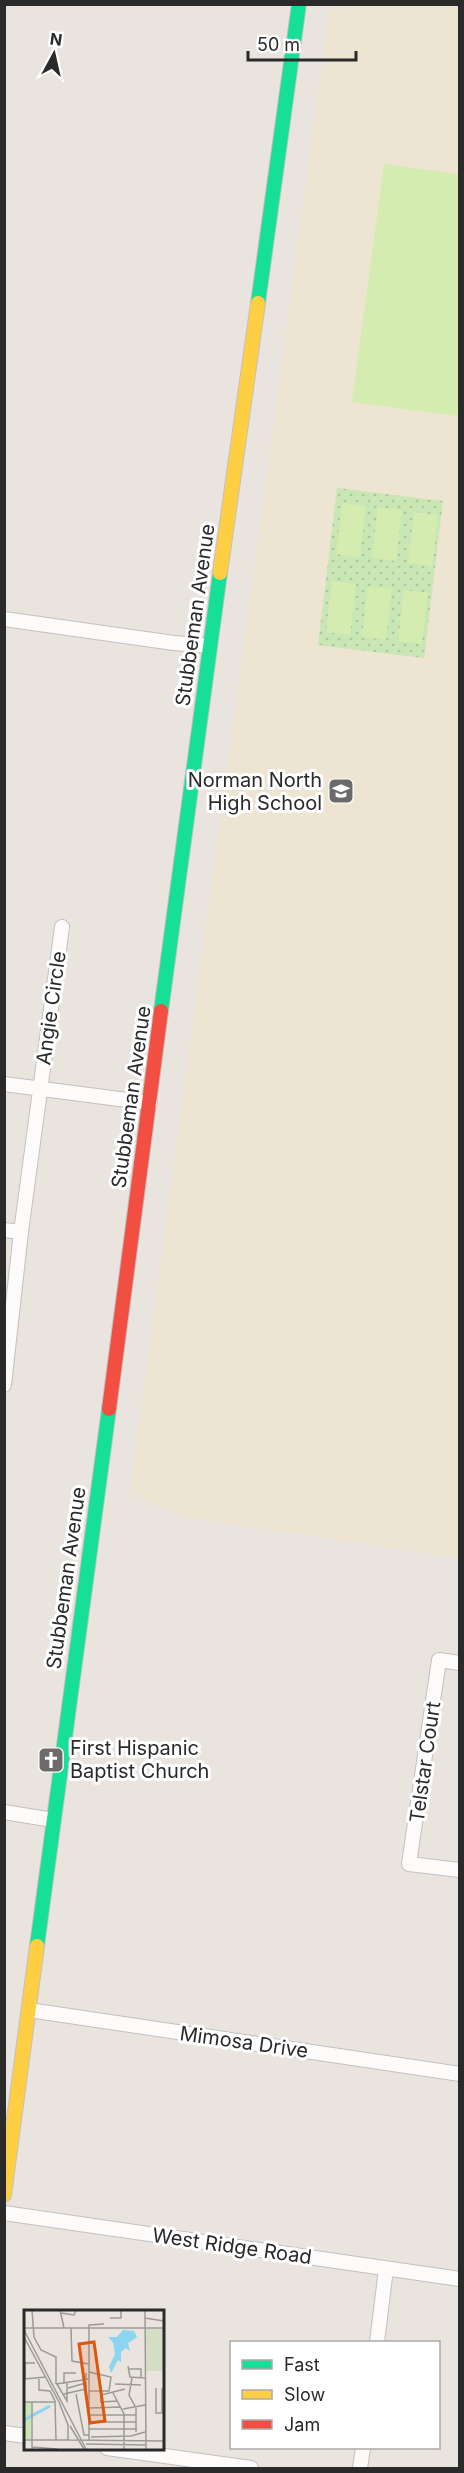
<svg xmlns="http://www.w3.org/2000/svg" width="464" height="2473" font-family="Inter,sans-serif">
	<defs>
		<pattern id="park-dots" width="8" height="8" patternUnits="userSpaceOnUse" patternTransform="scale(1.5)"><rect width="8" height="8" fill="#c9e7b4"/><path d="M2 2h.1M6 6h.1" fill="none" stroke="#adc69b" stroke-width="1.8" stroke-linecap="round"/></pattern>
	</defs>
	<rect width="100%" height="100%" fill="#e9e4de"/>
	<path fill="#ede4d2" d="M330,5H459V1558L181,1516L130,1493Z"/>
	<path fill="url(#park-dots)" d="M337,488L443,501L424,658L318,645Z"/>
	<path fill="#d5ecb1" d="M384,164L459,174L460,395L457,416L352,402Z
		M342,503L366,506L360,557L336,554Z
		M378,507L402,510L396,561L372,558Z
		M414,512L438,515L432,566L408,563Z
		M332,581L356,584L350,635L326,632Z
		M368,586L392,588L386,640L362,637Z
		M404,590L428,593L422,644L398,641Z"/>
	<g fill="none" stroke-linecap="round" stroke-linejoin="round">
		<g stroke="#c2c0c0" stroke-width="16">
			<path id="street" d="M4,619L174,643L210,646
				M4,1084L150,1103
				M4,1230L21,1232
				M4,1385L21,1232L62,927
				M460,1663L439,1660L409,1864L460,1870
				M4,1812L53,1820
				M29,2010L460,2074
				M4,2213L460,2279
				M377,2342L386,2269
				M4,2433L26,2436
				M107,2448L251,2468
				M360,2468L363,2448"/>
		</g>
		<g stroke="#c2c0c0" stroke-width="16">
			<path id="fast" d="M258,303L299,4
				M161,1011L220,573
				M37,1946L109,1409"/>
		</g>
		<g stroke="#c2c0c0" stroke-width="16">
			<path id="slow" d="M220,573L258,303
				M4,2195L37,1946"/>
		</g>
		<g stroke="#c2c0c0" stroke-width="16">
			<path id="jam" d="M109,1409L161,1011"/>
		</g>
		<use href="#street" stroke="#fcfbfa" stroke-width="14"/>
		<use href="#fast" stroke="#16e098" stroke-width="14"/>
		<use href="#slow" stroke="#ffcf43" stroke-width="14"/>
		<use href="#jam" stroke="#f24e42" stroke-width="14"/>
	</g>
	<defs>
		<g id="school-square" transform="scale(1.35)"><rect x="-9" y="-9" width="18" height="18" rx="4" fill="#6d6b69" stroke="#fff"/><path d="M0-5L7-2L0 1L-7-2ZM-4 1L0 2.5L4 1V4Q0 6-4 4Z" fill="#fff"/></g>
		<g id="church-square" transform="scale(1.35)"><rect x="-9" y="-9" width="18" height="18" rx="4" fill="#6d6b69" stroke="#fff"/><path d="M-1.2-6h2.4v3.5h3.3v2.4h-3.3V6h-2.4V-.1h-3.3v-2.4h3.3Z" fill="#fff"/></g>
	</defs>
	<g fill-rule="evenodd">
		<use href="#school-square" x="341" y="791"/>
		<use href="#church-square" x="51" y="1760"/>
	</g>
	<g text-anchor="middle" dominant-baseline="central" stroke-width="6" stroke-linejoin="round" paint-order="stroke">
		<g font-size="20" fill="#2a2a2a" stroke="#fff">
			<text transform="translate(195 615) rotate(-82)">Stubbeman Avenue</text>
			<text transform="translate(51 1008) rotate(-82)">Angie Circle</text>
			<text transform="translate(131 1097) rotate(-82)">Stubbeman Avenue</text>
			<text transform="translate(66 1578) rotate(-82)">Stubbeman Avenue</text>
			<text transform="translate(425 1762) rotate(-82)">Telstar Court</text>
			<text transform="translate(244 2042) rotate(8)">Mimosa Drive</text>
			<text transform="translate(232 2246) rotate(8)">West Ridge Road</text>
		</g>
		<g font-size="20" fill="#2a2a2a" stroke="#fff" text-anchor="end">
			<text x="322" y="780">Norman North<tspan x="322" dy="23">High School</tspan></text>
			<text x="70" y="1748" text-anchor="start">First Hispanic<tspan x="70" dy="23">Baptist Church</tspan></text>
		</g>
	</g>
	<g transform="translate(24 2310)">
		<rect width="140" height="140" fill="#e9e4de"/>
		<path d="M0,92H7V129H0Z" fill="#c9e7b4"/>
		<path d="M121,19H139V61H122Z" fill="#d4dec5"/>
		<path d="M99,20L110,21L113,27L104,33L106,41L102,38L97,42V52L94,50L87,63L85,57L91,44L89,32L84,27H93Z" fill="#8bd5f2"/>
		<path fill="none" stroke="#8bd5f2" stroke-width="3" d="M0,110L26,96"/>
		<path fill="none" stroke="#9d9a96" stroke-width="1.5" d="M8,0L10,27L17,40L32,47V74M36,0L40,18M121,0L122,139M37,3L50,5L52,0M86,8H97V0M121,8L140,11M0,18H140M47,18L48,51L65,54M0,20L62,139M0,27L35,92L44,115V130M104,56L106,67L121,68M104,59H117V68M65,62L87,67L85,81H65M62,63V83M108,68L105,85L112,98V122M0,69L22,67M1,69V53H11M15,69V80L26,81L31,91L32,130M32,74L65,69M33,74L43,91V73M40,74V63H52M91,74L117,75M44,78L62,73M132,78V103H140M138,78V103M89,83L100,104V139M40,84L62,79M52,84L60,125H65M93,91L77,92V85L101,79M0,92H31M8,92V139M65,98L97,97M99,99L121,95M65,105H112M65,112H112M46,116L60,139M65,119H113M67,127L107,126L121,122M0,130H46M44,130L140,131M65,131V15L80,14M62,134L122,135M8,137L33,139"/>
		<path fill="#de570e" fill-opacity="0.15" stroke="#de570e" stroke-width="3" d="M70,32L81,111L66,113L55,34Z"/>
		<rect width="140" height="140" fill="none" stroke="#2a2a2a" stroke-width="3"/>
	</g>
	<rect width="464" height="2473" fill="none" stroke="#2a2a2a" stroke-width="12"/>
	<rect x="230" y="2341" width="210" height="108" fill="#ffffff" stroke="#aaaaaa" stroke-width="1.5"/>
	<rect x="242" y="2360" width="30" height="9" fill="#16e098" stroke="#aaaaaa" stroke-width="1.5"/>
	<text x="284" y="2371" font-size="18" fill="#2a2a2a">Fast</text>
	<rect x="242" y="2390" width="30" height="9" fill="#ffcf43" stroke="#aaaaaa" stroke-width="1.5"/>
	<text x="284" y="2401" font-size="18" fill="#2a2a2a">Slow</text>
	<rect x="242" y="2420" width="30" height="9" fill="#f24e42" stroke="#aaaaaa" stroke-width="1.5"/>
	<text x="284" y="2431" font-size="18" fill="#2a2a2a">Jam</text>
	<g transform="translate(54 54) rotate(8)" stroke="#ffffff" stroke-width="4.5" paint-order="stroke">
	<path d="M0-4.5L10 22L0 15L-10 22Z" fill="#2a2a2a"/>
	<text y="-9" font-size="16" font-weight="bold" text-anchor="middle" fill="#2a2a2a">N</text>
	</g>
	<path d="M248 51v9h108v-9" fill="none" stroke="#2a2a2a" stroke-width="3"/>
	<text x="257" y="51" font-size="18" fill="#2a2a2a" stroke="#ffffff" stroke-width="4.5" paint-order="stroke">50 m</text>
</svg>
